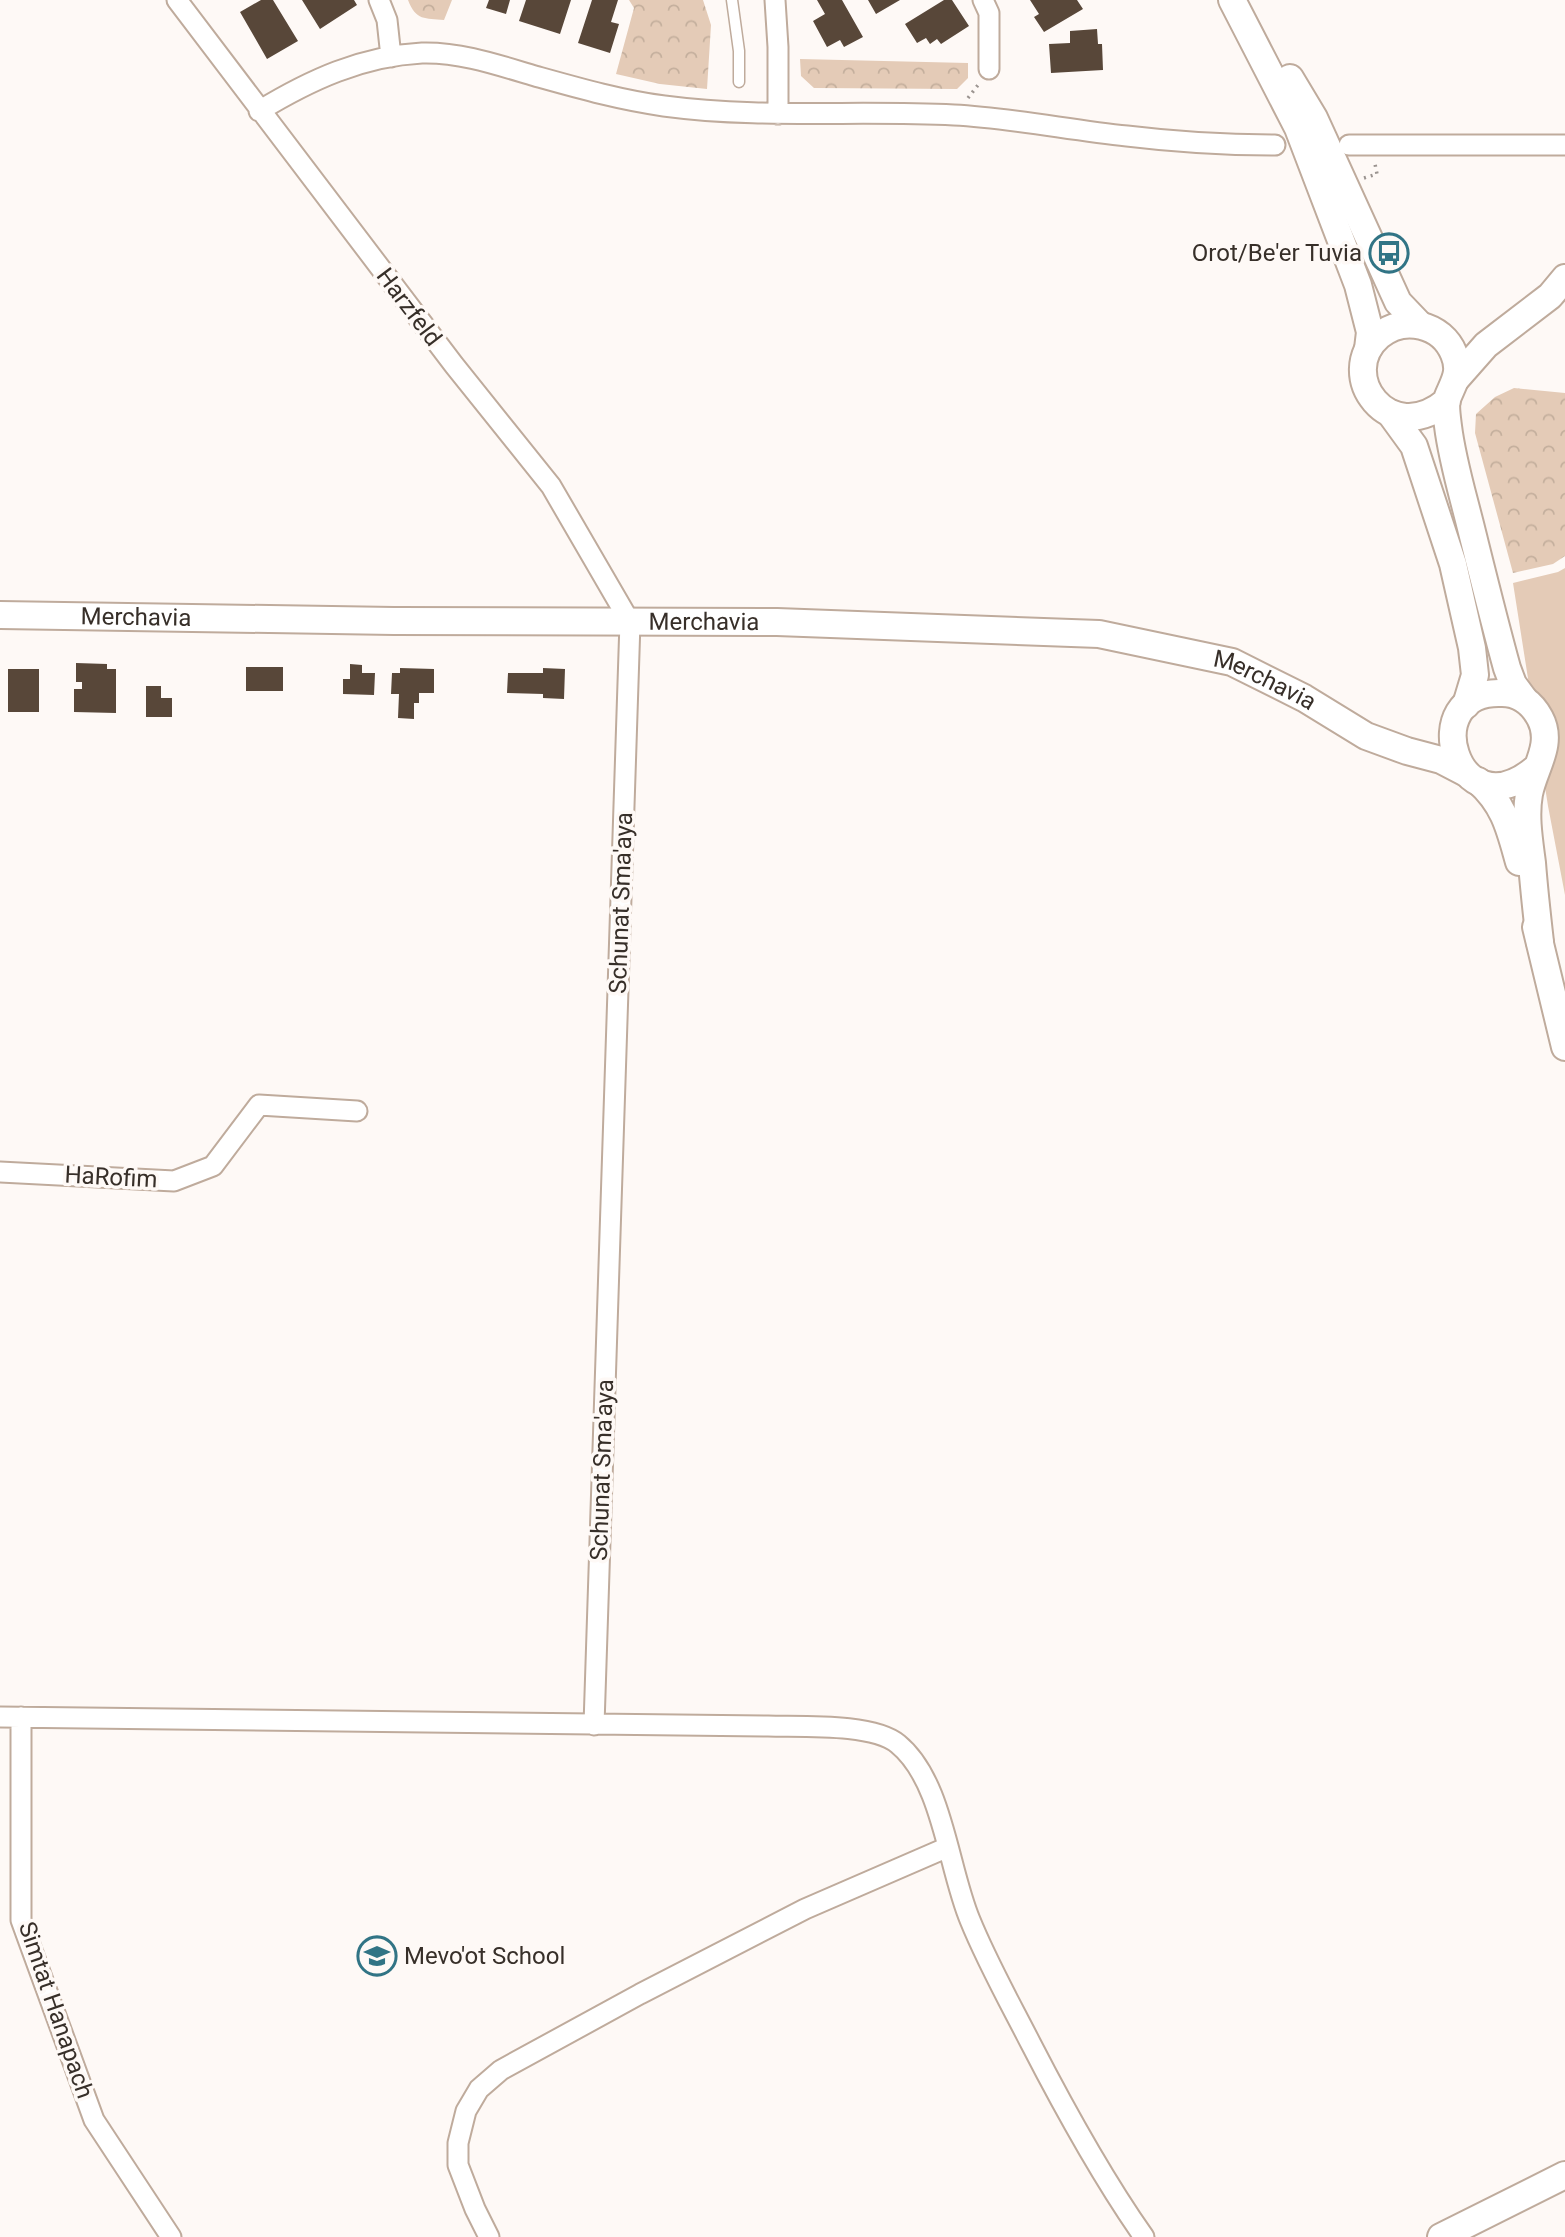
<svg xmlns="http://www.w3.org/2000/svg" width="1565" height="2237" font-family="Roboto,sans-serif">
	<defs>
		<pattern id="forest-crowns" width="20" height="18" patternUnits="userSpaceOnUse" patternTransform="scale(1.75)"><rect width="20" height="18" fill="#e4cbb7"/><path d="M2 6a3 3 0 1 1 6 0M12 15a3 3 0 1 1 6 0" fill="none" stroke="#c4af9d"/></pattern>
	</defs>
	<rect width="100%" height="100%" fill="#fef9f6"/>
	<path fill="#e4cbb7" d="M1565,568V895L1548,806L1513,583L1558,572Z"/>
	<path fill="url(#forest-crowns)" d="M408,0H452L444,20C425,18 416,21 408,0Z
		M629,0H703L711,25L707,89L660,84L616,74L634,8Z
		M800,59L968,63V78L957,89L814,88L801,76Z
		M1514,388L1565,393V556L1553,564L1513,573L1475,433L1476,414L1495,397Z"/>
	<path fill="#584739" d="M261,0H273L298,41L267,59L240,12Z
		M302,0H354L357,5L320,29Z
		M489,0H510L506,14L486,8Z
		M526,0H571L560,34L519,21Z
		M592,0H618L611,22L619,24L610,53L578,43Z
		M817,0H842L863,37L844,47L840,40L827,47L813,21L825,14Z
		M868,0H900L876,14Z
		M944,0H952L969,26L941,44L937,39L930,44L926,38L917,43L905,24Z
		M1030,0H1077L1083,9L1044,32L1034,17L1039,14Z
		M1097,29L1098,44H1102L1103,70L1051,73L1049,44L1070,43V31Z
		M76,663L107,664V669H116V713L74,712V689H82V682H76Z
		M350,664L362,665V673H375L374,695L343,694V679H350Z
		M246,667H283V691H246Z
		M400,668L434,669V693H419V703H414V719L398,718L399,694H391L392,673H400Z
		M543,668L565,669L564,699L543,698V694L507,693L508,673H543Z
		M8,669H39V712H8Z
		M146,686H161V698H172V717H146Z"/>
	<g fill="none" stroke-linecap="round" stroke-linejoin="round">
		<g stroke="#bfab9c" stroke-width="13">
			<path id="lane" d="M732,0L739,51V82"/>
		</g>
		<g stroke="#bfab9c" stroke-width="23">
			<path id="street" d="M177,0L454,365L551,486L630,622L594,1725
				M379,0L387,20L391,57
				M775,0L778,47V114
				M983,0L989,13V69
				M259,111C310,80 362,56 422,53C461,52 498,65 535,76C578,88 620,100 664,106C761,119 857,110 954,115C1012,118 1069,130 1127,136C1176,142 1226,145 1275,145
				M1349,145H1565
				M0,1172L174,1181L213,1166L259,1105L357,1111
				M0,1717L768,1726C801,1727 873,1723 898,1744C943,1781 948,1868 970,1920C987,1962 1010,2003 1031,2044C1065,2110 1101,2176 1144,2237
				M21,1717V1920L94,2120L171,2237
				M489,2237L475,2209L458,2165V2143L466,2111L479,2089L501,2070L640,1994L805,1909L948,1847"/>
		</g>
		<g stroke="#bfab9c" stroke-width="30">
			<g id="secondary">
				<path d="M1232,0L1298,128L1358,285L1370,332L1368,349"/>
				<path d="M1290,78L1314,118L1398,302L1420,325"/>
				<path d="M1456,379L1486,345L1550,296L1565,278"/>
				<path d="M1447,401C1389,450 1335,374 1379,336C1404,315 1442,324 1454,354C1462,373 1453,383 1447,399C1445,406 1447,418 1448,426C1452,459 1462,492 1470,524C1482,572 1494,621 1507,668L1513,684L1524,699"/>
				<path d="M1390,413L1414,446L1453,564L1472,648L1475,675L1466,705"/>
				<path id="s1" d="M0,615L394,621L777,622L1099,634L1232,662L1304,698L1366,736L1407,751L1441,760L1466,773"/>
				<path d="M1535,769C1456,835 1414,689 1502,693C1519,693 1532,703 1540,718C1554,744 1534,768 1529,794C1525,816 1529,840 1532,863C1534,889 1537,916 1540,942"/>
				<path d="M1478,781C1505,805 1510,830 1519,862"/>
				<path d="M1536,927L1565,1047"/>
				<path d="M1441,2237L1565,2175"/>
			</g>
		</g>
		<path stroke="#9b9490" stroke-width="3.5" stroke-dasharray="2 5" stroke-linecap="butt" d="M968,98L978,85
			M1364,178L1377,174L1375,164"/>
		<use href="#lane" stroke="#fff" stroke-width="10"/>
		<use href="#street" stroke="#fff" stroke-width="19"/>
		<use href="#secondary" stroke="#fff" stroke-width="26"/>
	</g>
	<defs>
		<g id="bus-ring" transform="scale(2.0125)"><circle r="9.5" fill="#fef9f6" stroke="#317485" stroke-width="1.5"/><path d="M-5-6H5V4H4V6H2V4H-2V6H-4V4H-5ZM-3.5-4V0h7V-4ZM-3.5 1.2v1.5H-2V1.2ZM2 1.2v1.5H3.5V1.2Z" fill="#317485"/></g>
		<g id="school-ring" transform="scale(2.0125)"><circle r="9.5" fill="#fef9f6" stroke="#317485" stroke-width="1.5"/><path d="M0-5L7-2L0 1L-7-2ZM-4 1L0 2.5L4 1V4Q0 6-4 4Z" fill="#317485"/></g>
	</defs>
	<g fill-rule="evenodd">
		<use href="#bus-ring" x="1389" y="253"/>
		<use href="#school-ring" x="377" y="1956"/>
	</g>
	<g text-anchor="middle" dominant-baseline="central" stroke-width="7" stroke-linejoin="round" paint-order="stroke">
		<g font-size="24" fill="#372f29" stroke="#fef9f6" text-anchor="end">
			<text x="1362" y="253">Orot/Be'er Tuvia</text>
			<text x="404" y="1956" text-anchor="start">Mevo'ot School</text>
		</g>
		<g font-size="24" fill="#372f29" stroke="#fef9f6">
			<text transform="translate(409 307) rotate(53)">Harzfeld</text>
			<text stroke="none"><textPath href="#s1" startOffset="136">Merchavia</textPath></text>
			<text stroke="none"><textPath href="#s1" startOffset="704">Merchavia</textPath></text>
			<text stroke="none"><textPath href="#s1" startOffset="1272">Merchavia</textPath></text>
			<text transform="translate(621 903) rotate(-88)">Schunat Sma'aya</text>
			<text transform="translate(111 1177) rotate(3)">HaRofim</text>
			<text transform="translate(602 1470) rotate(-88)">Schunat Sma'aya</text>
			<text transform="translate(56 2010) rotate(71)">Simtat Hanapach</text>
		</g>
	</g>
</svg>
